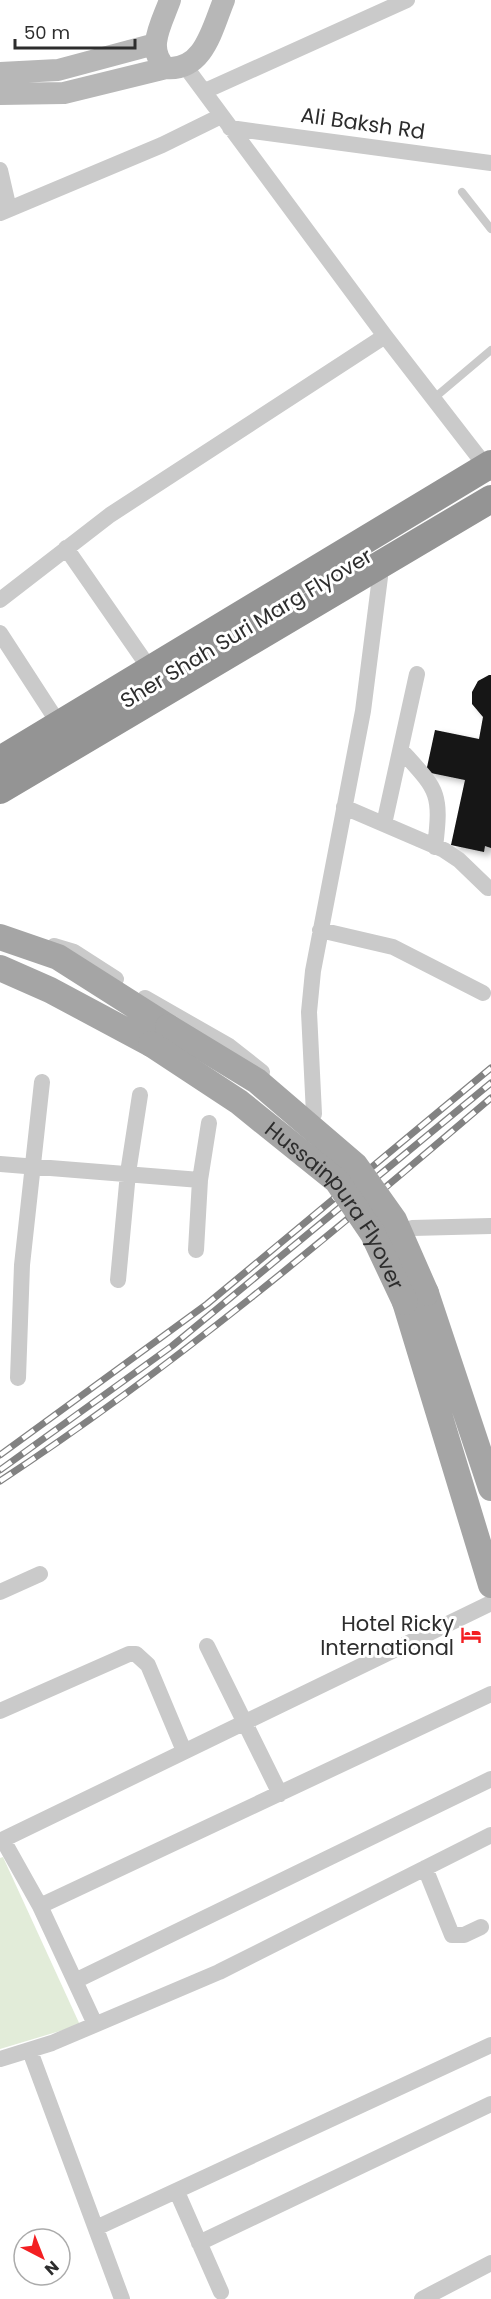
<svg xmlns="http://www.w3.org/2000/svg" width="491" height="2299" font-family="Poppins,sans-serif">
	<defs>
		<filter id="shadow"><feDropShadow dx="6" dy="4" stdDeviation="3" flood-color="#0004"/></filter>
	</defs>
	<rect width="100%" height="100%" fill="#fff"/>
	<path fill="#e2ecd9" d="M3,1857L80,2025L0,2049V1858Z"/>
	<path fill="#141414" filter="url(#shadow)" d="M489,675H491V848L485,846L484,852L451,845L465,780L426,772L435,730L479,739L483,717L472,704V692L478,681Z"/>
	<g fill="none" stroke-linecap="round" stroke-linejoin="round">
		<path stroke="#cacaca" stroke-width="8" d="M462,192L491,229
			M433,399L491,350"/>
		<path stroke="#cacaca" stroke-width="16" d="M185,66L385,336L491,473
			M205,91L407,0
			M230,128L491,163
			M0,170L9,209
			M0,213L162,145L221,116
			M66,548L150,669
			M0,600L110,515L385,336
			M0,633L59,724
			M401,750C437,790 442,791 435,847
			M344,807L444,850L459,860L488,888
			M384,824L417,674
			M320,930L393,947L483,993
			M54,946L74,952L116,979
			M145,998L229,1046L262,1072
			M314,1114L309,1012L313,971L363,711L380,577
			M0,1164L200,1180
			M412,1228L491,1226
			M196,1250L200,1180L209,1123
			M118,1280L128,1173L140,1095
			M18,1378L22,1265L42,1082
			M0,1592L40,1574
			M207,1646L280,1794
			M0,1711L129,1654H136L148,1665L184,1751
			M3,1840L40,1906L95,2024
			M0,1841L491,1603
			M425,1868L452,1935H464L481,1927
			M40,1906L491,1694
			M75,1981L491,1779
			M30,2051L122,2299
			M0,2059L52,2043L219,1972L491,1835
			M177,2192L221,2292
			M96,2228L491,2045
			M199,2243L491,2104
			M422,2299L491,2263"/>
		<path stroke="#b7b7b7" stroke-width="22" d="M170,0C162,23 145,49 166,68C204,71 212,29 224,0
			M0,73L58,70L155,44
			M0,94L64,93L166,68"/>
		<path stroke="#a5a5a5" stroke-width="26" d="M0,937L58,957L168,1027
			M0,968L50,990L151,1044
			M426,1293L491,1488
			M405,1302L491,1585"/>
		<path stroke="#949494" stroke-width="28" d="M0,760L491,464
			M0,790L491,499"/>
		<g stroke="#828282" stroke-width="7">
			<path id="rail" d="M0,1455L207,1304L491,1068
				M0,1470L172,1346L491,1083
				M0,1481C174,1367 333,1233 491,1098"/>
		</g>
		<use href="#rail" stroke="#fff" stroke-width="4.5" stroke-dasharray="14" stroke-linecap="butt"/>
		<g stroke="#a5a5a5" stroke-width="26">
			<path d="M168,1027L257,1081L355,1165L394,1220L426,1293"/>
			<path id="s1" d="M151,1044L239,1102L337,1181L373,1234L405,1302"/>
		</g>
	</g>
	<defs>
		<g id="hotel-bare" transform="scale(1.62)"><path d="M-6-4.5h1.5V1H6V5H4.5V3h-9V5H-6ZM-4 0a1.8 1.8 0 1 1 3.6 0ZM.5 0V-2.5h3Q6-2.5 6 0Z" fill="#f31f22" stroke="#fff" stroke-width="2.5" paint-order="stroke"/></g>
	</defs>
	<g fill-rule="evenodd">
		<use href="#hotel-bare" x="471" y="1635"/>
	</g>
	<g text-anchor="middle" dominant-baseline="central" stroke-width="6" stroke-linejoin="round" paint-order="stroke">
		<g font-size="21" fill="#2d2d2d" stroke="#fff">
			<text transform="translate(363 123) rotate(8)">Ali Baksh Rd</text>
			<text transform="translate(246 628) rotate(-31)">Sher Shah Suri Marg Flyover</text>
			<text stroke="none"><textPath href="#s1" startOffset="249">Hussainpura Flyover</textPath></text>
		</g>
		<g font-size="21" fill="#2d2d2d" stroke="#fff" text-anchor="end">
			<text x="454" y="1623">Hotel Ricky<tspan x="454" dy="24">International</tspan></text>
		</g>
	</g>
	<g transform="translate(42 2257) rotate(138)"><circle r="28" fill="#ffffff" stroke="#ababab" stroke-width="1.5"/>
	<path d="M0-4.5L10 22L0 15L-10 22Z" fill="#f31f22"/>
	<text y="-9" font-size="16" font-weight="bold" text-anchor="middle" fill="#2d2d2d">N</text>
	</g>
	<path d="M15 39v9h120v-9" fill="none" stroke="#2d2d2d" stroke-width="3"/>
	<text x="24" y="39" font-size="18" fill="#2d2d2d" stroke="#ffffff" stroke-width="4.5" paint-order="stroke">50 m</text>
</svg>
